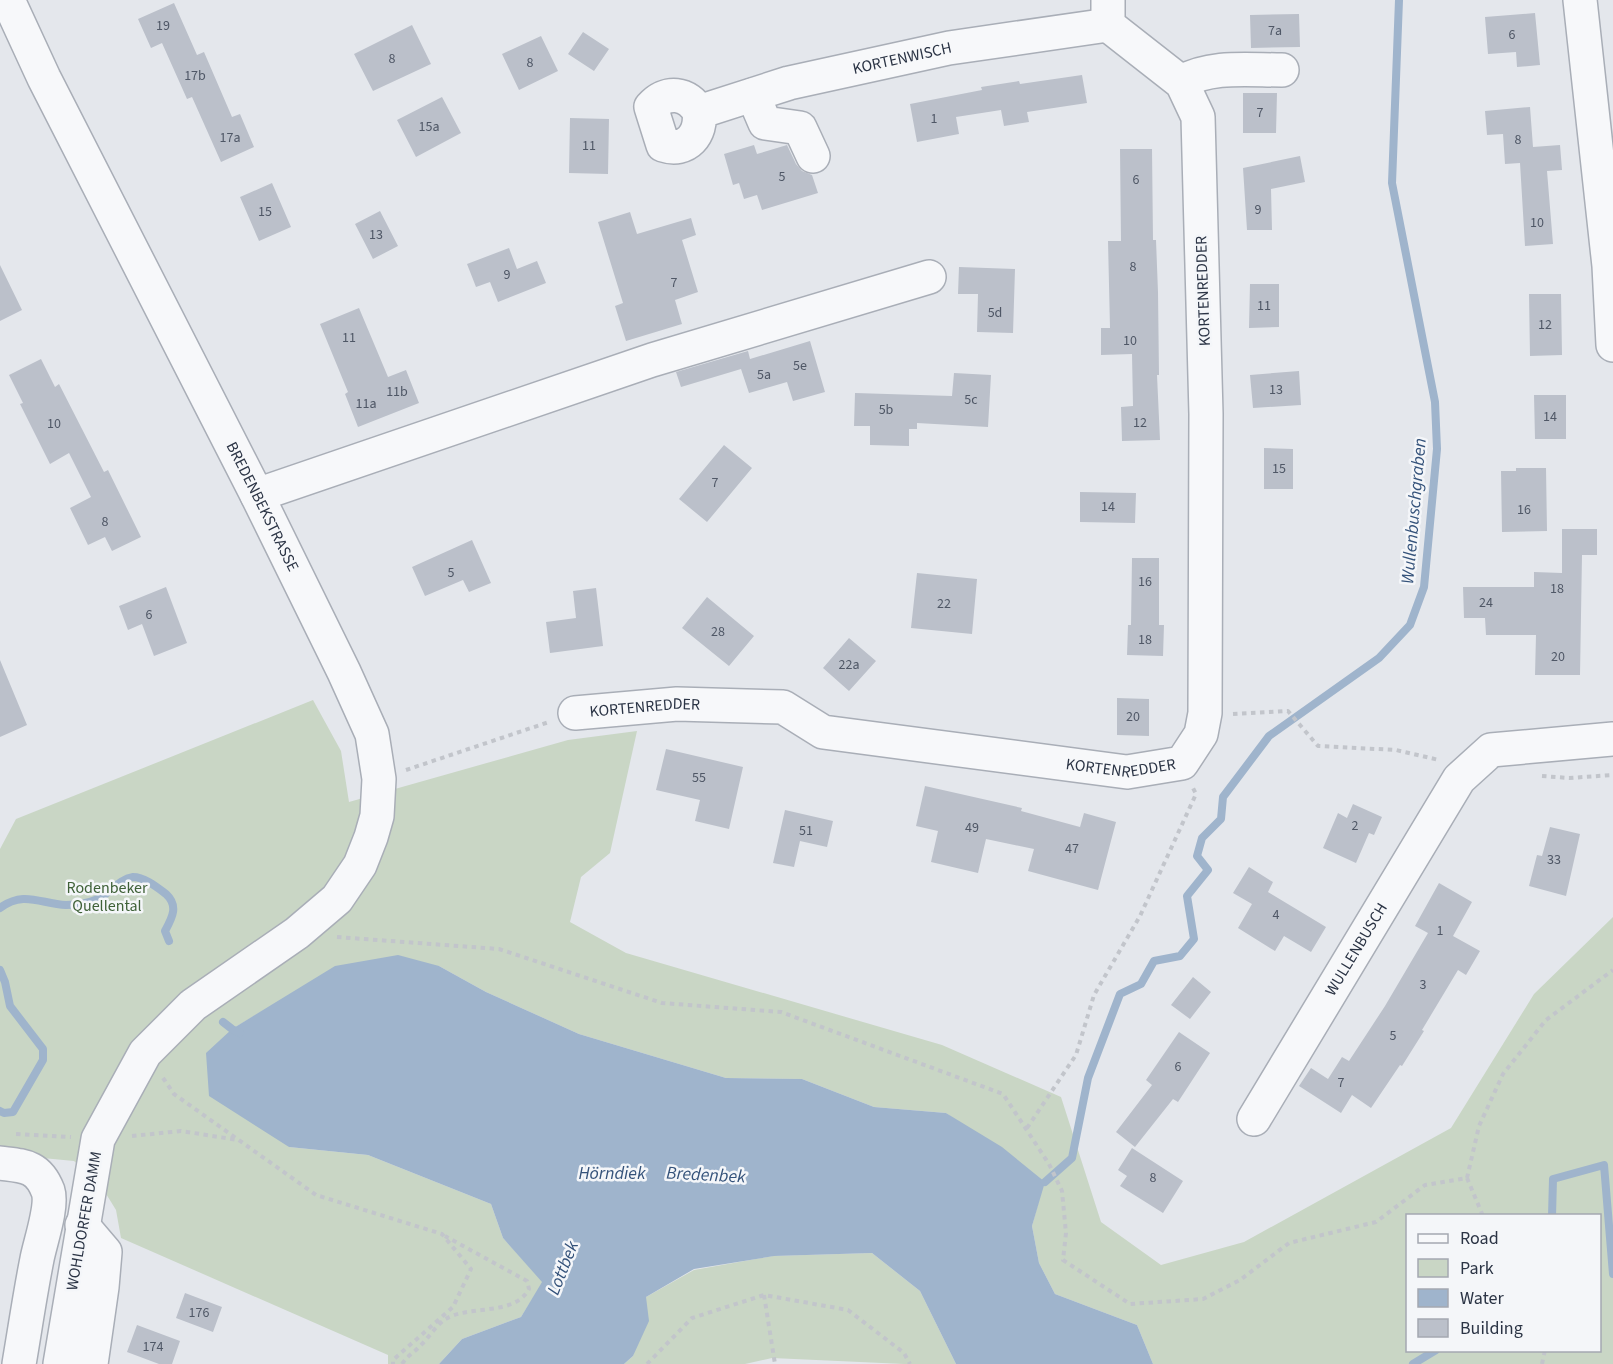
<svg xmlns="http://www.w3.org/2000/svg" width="1613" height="1364" font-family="'Source Sans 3',sans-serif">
	<rect width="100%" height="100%" fill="#e4e7ec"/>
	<path fill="#c9d6c5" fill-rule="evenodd" d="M313,700L341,751L349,802L568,740L637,731L610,853L581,877L570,922L626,953L942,1045L1061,1097L1101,1222L1161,1265L1244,1242L1451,1128L1534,994L1613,917V1364H1153L1137,1325L1055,1294L1039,1263L1032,1226L1044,1182L946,1113L874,1107L802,1079L726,1078L579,1034L486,992L439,966L298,990L232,1029L289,1147L368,1155L491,1204L503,1238L543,1282L521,1317L462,1339L439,1364H388V1355L121,1238L116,1210L100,1184L74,1161L0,1154V849L16,819ZM1408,1216H1600V1350H1408Z
		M872,1253L920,1291L956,1364H904L772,1358L745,1364H624L633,1356L646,1297L694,1270L773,1256Z"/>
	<path fill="#9fb4cc" d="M398,955L439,966L486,992L579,1034L726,1078L802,1079L874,1107L946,1113L1002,1147L1045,1182L1032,1226L1039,1263L1055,1294L1137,1325L1153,1364H956L920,1291L872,1253L774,1256L694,1269L646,1297L649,1321L633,1356L624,1364H439L462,1339L521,1317L542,1282L503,1238L491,1204L368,1155L289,1147L209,1096L206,1053L232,1029L335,966Z"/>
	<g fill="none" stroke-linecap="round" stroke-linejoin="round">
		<path stroke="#9fb4cc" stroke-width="8" d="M0,908C24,890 41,904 66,905C76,905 89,903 98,899C110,893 119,879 133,877C145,877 158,888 166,894C179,906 172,918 165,931L169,941
			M0,970L5,982L10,1006L43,1049V1060L13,1112L4,1113L0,1111
			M223,1022L232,1029L240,1033
			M1045,1182L1072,1158L1088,1078L1120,994L1141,984L1154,961L1180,956L1194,939L1187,896L1208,870L1197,856L1202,838L1221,819L1223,797L1269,736L1379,658L1410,625L1424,587L1437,449L1435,402L1392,183L1399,0
			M1552,1216L1553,1179L1604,1165L1613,1274
			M1413,1364L1436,1350"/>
	</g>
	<path fill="#bbc0ca" d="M174,3L197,55L204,52L232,117L240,114L254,147L221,162L192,97L187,99L162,43L151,48L138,19Z
		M1535,13L1540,65L1517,67L1516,52L1488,54L1485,17Z
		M1299,14L1300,47L1251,48L1250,15Z
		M412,25L431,64L373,91L354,54Z
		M583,32L609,49L594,71L568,54Z
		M541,36L558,71L519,90L502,54Z
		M1082,75L1087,103L1027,112L1029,122L1004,126L1001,110L956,117L959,134L917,142L910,104L982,90L981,87L1019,81L1020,84Z
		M1243,93H1277L1276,133H1243Z
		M442,97L461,133L416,157L397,120Z
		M1530,107L1533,147L1560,145L1562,170L1547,171L1553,244L1525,246L1520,163L1505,164L1503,134L1487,135L1485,111Z
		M570,118L609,119L608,174L569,173Z
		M754,145L757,154L787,145L796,164L802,171L812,175L818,193L762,210L757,195L744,199L739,183L733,185L724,154Z
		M1120,149H1152L1153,240H1156L1158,292L1159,375H1157L1160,440L1122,441L1121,407L1133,406L1132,354L1101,355V328H1110L1108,241H1121Z
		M1300,156L1305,182L1271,189L1272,230H1247L1243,168Z
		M272,183L291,227L259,241L240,197Z
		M380,211L398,246L373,259L355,224Z
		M630,212L637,234L691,218L696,235L682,240L698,292L675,300L682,324L626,341L615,306L623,303L598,222Z
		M509,248L517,269L537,261L546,283L498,302L490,282L476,287L467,264Z
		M0,265L22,310L0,321Z
		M959,267L1015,269L1013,333L977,332L978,294H958Z
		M1250,284H1279V327L1249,328Z
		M1529,294H1561L1562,355L1530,356Z
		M359,308L388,377L406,370L419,403L358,427L345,394L348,392L320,324Z
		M810,341L825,392L793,401L787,382L749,393L741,369L681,387L676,372L748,351L750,359Z
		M41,359L55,387L59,384L104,472L108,470L141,537L112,551L105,537L88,545L70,508L91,497L69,453L50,464L20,404L23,403L9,375Z
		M1299,371L1301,405L1253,408L1250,375Z
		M954,373L991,375L988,427L917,423V429H909V446L870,445V426H854L855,393L952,396Z
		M1534,395H1566V439H1535Z
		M724,445L752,468L707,522L679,499Z
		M1264,448L1293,449V489H1264Z
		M1516,468H1546L1547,531L1502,532L1501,471H1516Z
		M1080,492L1136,493L1135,523L1080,522Z
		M1562,529H1597V555H1582L1580,675H1535L1536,635H1486L1485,618H1464L1463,587H1534V572L1562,573Z
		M472,540L491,583L469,592L463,580L425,596L412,567Z
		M1132,558H1159V625H1164L1163,656L1127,655L1128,625H1131Z
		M917,573L977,579L972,634L911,628Z
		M166,587L187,643L154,656L142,624L128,630L119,606Z
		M596,588L603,646L550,653L546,622L576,618L573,591Z
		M707,597L754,636L729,666L682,628Z
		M849,638L876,661L849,691L823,668Z
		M0,660L27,725L0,737Z
		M1117,698L1149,699V736L1117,735Z
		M666,749L743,767L729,829L695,821L700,800L656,790Z
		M925,786L1022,808L1021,811L1080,827L1084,813L1116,822L1098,890L1028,871L1034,849L986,839L978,873L931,862L938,831L916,826Z
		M1353,804L1382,817L1374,835L1369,833L1356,863L1323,848L1338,813L1347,818Z
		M785,810L833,821L827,847L800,841L794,867L773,863Z
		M1550,827L1580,834L1566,896L1529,886L1537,855L1542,856Z
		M1249,867L1273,882L1268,892L1326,927L1311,952L1284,936L1275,951L1238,928L1252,904L1233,893Z
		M1439,883L1472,902L1453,936L1480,951L1466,975L1458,970L1422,1030L1424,1031L1402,1066L1400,1065L1371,1108L1352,1095L1341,1113L1299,1086L1311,1068L1328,1079L1342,1057L1349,1061L1385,1006L1428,933L1415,926Z
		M1193,977L1211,992L1190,1019L1171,1005Z
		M1179,1032L1210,1053L1178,1102L1173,1099L1135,1147L1116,1132L1152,1085L1146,1080Z
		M1132,1148L1183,1181L1163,1213L1120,1186L1127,1176L1118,1170Z
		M185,1293L222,1307L213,1332L176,1318Z
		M137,1325L180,1341L172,1364H159L127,1352Z"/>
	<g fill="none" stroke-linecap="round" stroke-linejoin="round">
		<g stroke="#a9aeb7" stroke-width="36">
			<g id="minor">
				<path id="s1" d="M8,0L44,78L257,495L344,672L372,734L379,779L377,816L371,837L360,865L337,899L297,933L193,1005L145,1053L98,1139L60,1364"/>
				<path d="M1580,0L1609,266L1613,345"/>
				<path d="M1181,82C1212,65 1247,70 1282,70"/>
				<path d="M753,95L765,123L800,128L813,156"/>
				<path id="s2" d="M699,112C702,134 687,153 663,145L651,107C666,90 688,92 699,112L789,83L949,48L1108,25"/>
				<path d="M257,495L652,360L929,277"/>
				<path id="s3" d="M575,713L677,704L783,707L823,732L1127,772L1182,763L1201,734L1205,713L1206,414L1198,117L1182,83L1108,25V0"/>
				<path id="s4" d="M1254,1119L1459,779L1491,750L1613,739"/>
				<path d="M0,1163C23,1166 38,1165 48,1191C53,1206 40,1243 37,1259C30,1294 25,1329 19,1364"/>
				<path d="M82,1225L105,1252L102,1287L91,1364"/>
			</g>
		</g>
		<path stroke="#c2c5cb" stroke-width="4" stroke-dasharray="4.5 4.5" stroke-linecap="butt" d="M1233,714L1288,711L1318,746L1396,750L1439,760
			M406,770L549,722
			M1542,776L1569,778L1613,775
			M337,937L499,949L662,1003L781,1012L1003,1094L1049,1164L1062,1191L1066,1233L1063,1260L1130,1304L1203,1299L1240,1280L1289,1243L1376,1222L1425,1185L1467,1178L1479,1126L1503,1074L1546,1020L1613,970
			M163,1078L174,1094L316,1195L442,1234L471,1269L453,1307L393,1360V1364
			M1027,1128L1076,1055L1094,995L1140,916L1196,794L1193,788
			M16,1134L71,1137
			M132,1136L181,1131L238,1140
			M1467,1178L1483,1216
			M764,1295L775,1364
			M402,1364C408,1355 415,1352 422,1344C429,1337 436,1326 444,1320C468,1304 514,1317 529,1289L527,1281L445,1236
			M647,1364L692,1318L764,1295L848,1310L904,1353L910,1364
			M1542,1364L1545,1350"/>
		<use href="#minor" stroke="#f7f8fa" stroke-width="33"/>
	</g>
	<g text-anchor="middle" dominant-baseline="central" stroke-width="5" stroke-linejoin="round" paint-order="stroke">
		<g font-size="14" fill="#4f5766">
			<text x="163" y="26">19</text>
			<text x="1275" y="31">7a</text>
			<text x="1512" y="35">6</text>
			<text x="392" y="59">8</text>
			<text x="530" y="63">8</text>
			<text x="195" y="76">17b</text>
			<text x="1260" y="113">7</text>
			<text x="934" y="119">1</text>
			<text x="429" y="127">15a</text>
			<text x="230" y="138">17a</text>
			<text x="1518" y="140">8</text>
			<text x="589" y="146">11</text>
			<text x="782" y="177">5</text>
			<text x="1136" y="180">6</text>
			<text x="1258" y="210">9</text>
			<text x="265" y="212">15</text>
			<text x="1537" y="223">10</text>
			<text x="376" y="235">13</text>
			<text x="1133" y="267">8</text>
			<text x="507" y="275">9</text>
			<text x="674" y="283">7</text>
			<text x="1264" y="306">11</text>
			<text x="995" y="313">5d</text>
			<text x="1545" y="325">12</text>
			<text x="349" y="338">11</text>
			<text x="1130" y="341">10</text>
			<text x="800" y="366">5e</text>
			<text x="764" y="375">5a</text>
			<text x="1276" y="390">13</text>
			<text x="397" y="392">11b</text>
			<text x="971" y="400">5c</text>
			<text x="366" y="404">11a</text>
			<text x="886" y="410">5b</text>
			<text x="1550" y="417">14</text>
			<text x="1140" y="423">12</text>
			<text x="54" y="424">10</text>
			<text x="1279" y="469">15</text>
			<text x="715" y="483">7</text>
			<text x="1108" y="507">14</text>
			<text x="1524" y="510">16</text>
			<text x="105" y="522">8</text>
			<text x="451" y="573">5</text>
			<text x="1145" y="582">16</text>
			<text x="1557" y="589">18</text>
			<text x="1486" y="603">24</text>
			<text x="944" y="604">22</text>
			<text x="149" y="615">6</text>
			<text x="718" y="632">28</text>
			<text x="1145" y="640">18</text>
			<text x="1558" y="657">20</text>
			<text x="849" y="665">22a</text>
			<text x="1133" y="717">20</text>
			<text x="699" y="778">55</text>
			<text x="1355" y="826">2</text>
			<text x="972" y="828">49</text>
			<text x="806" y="831">51</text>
			<text x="1072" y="849">47</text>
			<text x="1554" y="860">33</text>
			<text x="1276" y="915">4</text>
			<text x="1440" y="931">1</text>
			<text x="1423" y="985">3</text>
			<text x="1393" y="1036">5</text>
			<text x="1178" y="1067">6</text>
			<text x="1341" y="1083">7</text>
			<text x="1153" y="1178">8</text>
			<text x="199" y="1313">176</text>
			<text x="153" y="1347">174</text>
		</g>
		<g font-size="16" fill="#2b3445" stroke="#f4f6f9">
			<text stroke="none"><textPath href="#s2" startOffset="368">KORTENWISCH</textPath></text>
			<text transform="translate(1203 291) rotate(-92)">KORTENREDDER</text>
			<text stroke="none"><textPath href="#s1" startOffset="567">BREDENBEKSTRASSE</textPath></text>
			<text stroke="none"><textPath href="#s3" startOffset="70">KORTENREDDER</textPath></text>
			<text stroke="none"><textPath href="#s3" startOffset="556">KORTENREDDER</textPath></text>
			<text stroke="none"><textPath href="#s4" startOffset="198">WULLENBUSCH</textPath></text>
			<text transform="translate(84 1221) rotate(-80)">WOHLDORFER DAMM</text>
		</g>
		<g font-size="16" fill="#3f6138" stroke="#f4f6f9">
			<text x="107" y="888">Rodenbeker<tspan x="107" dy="18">Quellental</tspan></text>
		</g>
		<g font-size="18" font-style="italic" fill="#34527a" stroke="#f4f6f9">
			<text transform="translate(1414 511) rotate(-85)">Wullenbuschgraben</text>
			<text x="612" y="1173">Hörndiek</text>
			<text transform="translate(706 1175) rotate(3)">Bredenbek</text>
			<text transform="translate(563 1268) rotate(-68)">Lottbek</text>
		</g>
	</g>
	<rect x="1406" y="1214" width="195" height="138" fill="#f4f6f9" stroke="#a4a8b1" stroke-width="1.5"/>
	<rect x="1418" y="1234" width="30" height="9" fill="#f7f8fa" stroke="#a4a8b1" stroke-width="1.5"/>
	<text x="1460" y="1244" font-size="18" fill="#2b3445">Road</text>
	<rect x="1418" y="1259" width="30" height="18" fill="#c9d6c5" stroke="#a4a8b1" stroke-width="1.5"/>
	<text x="1460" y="1274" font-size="18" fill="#2b3445">Park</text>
	<rect x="1418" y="1289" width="30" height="18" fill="#9fb4cc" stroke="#a4a8b1" stroke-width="1.5"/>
	<text x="1460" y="1304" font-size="18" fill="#2b3445">Water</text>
	<rect x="1418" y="1319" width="30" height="18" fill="#bbc0ca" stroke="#a4a8b1" stroke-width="1.5"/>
	<text x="1460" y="1334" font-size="18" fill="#2b3445">Building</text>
</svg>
